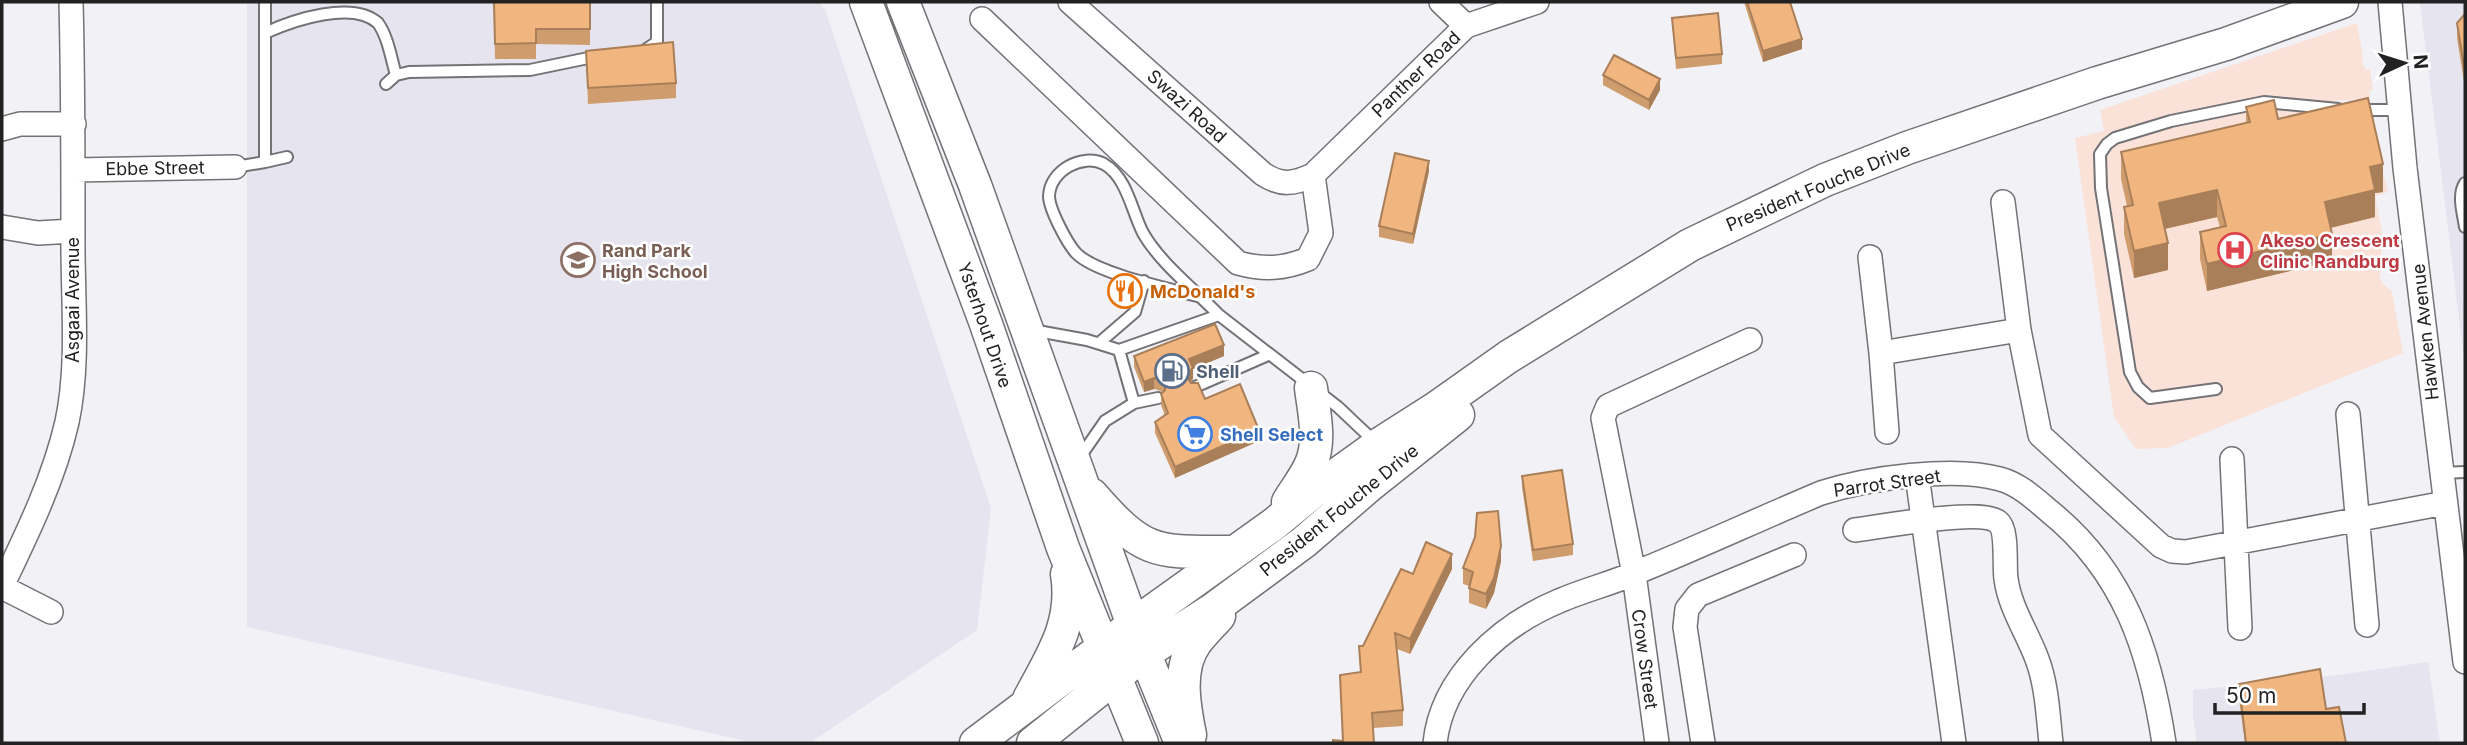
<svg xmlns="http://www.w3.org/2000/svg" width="2467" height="745" font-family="Inter,sans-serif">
	<rect width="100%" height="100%" fill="#f2f1f5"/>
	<path fill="#e6e4ef" d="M247,2H820L826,12L991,508L977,630L810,743H754L247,627Z
		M2420,2H2465V367Z
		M2428,662L2440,743H2197L2193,716V690L2338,675Z"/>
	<path fill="#fae2d8" d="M2357,23L2363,57L2362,63L2366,70L2370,69L2373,90L2369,91L2370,98L2333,101L2339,124H2371L2388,192L2375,196L2382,232L2380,278L2382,283L2392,292L2403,353L2168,448L2136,449L2114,417L2075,138L2104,131L2100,110Z"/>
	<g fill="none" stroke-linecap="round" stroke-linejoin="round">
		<g stroke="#737276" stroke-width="14">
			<path id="lane" d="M265,33C293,20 353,0 378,23C388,37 391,58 396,75
				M645,50L657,42V2
				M386,84L396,75L409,72L530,70L598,56
				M2357,110H2399
				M265,162L287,157
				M235,167L265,162V2
				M2465,183C2457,195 2463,213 2465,227
				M1201,297C1172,289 1096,274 1076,253C1067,243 1049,209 1049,196C1050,170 1083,153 1104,164C1127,177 1132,212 1143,233C1160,263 1195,290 1219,315
				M1032,330L1087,340L1119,350L1219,315L1338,407L1375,442
				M1099,343L1135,312L1144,281
				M1195,387L1268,355
				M2216,389L2150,398L2138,387L2130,372L2101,188L2100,154L2107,144L2115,138L2171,121L2264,102L2338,109
				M1134,403L1158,398
				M1080,457L1105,421L1134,403L1119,350
				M2441,473L2465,472"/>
		</g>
		<g stroke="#737276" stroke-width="26">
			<path id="street" d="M1070,2L1263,174C1281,186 1294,184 1313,175L1466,26L1537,2
				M1441,2L1466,26
				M2390,2L2405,168L2465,662
				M982,19L1238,263C1263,270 1284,269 1308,259L1321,233L1313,175
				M2,129L20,124H74
				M75,170L235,167
				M2003,202L2019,330L2040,435L2161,546L2172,551L2186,552L2445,503
				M2,227L38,233L73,231
				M1870,257L1881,353
				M2348,414L2367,625
				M1887,432L1881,353L2019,330
				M2232,459L2240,628
				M1917,475L1954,743
				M1855,530C1879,527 1981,508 1998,522C2008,530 2004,566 2006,579C2010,608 2027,632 2037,659C2047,685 2048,716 2051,743
				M2,586C27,534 54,479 67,422C80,361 72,294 73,231C73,154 73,78 71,2
				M2,587L51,612
				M1435,743C1442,677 1501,625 1559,601C1584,590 1610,584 1635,573C1697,548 1759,519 1821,493C1868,478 1953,466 2000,479C2019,484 2035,499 2049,511C2124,571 2150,651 2164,743
				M1657,743L1634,574L1603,418L1608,406L1750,340
				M1703,743L1685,627L1687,609L1698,595L1794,555"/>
		</g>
		<g stroke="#737276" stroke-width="35">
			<path id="secondary" d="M866,2L986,324L1063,548L1142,743
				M903,2L975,185L1133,625L1181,743
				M1092,495C1145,556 1156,552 1233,552
				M1288,502C1295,490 1305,478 1311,464C1321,441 1314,412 1311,388
				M1029,699C1051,657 1075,624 1067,574
				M1190,735C1184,705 1177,668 1196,642C1203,633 1211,625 1219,616
				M976,743L1133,625L1274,524L1314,491L1378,445L1436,408L1508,357L1690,245L1825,180L1907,148L2097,83L2226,44L2342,2
				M1033,743L1145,653L1212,610L1304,542L1370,485L1458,415"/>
		</g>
		<use href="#lane" stroke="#fff" stroke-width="10"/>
		<use href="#street" stroke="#fff" stroke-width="23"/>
		<use href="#secondary" stroke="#fff" stroke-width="32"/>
	</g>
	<path fill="#cf9c6d" d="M494,2H590V45L536,44V59H495Z
		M1744,2H1790L1802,49L1763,62Z
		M2465,14V88L2457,38V23Z
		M1672,18L1722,54V64L1676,69Z
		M586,51L676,83V98L588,104Z
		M1603,75L1660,90L1649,110L1603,85Z
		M2246,107L2278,119L2383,192L2375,193V217L2331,228L2332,261L2207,291L2200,259V232L2220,227L2217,217L2165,229L2168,270L2134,278L2124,234V207L2127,206L2121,179V152L2246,123Z
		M1429,171L1413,244L1379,237V226Z
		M1134,356H1224L1193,369V379L1190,382L1205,399L1259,441L1175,478L1155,433V422L1165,416L1161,405V394L1163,393L1161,391L1154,389L1144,392L1134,367Z
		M1522,476L1573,544V555L1533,561L1522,487Z
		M1501,561L1494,593L1486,609L1469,603V586L1463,584V568Z
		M1452,569L1410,654L1397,649L1403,710V726L1373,728L1343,741L1340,675L1360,672L1359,646H1363L1413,574Z
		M2239,684L2326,709L2346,743H2245L2239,699Z"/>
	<path fill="#a97f59" d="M1802,39V49L1763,62V51Z
		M1660,79V90L1649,110V100Z
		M1429,161V171L1413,244V234Z
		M2383,164V192L2375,193V217L2325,229V202L2370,167Z
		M2217,190V217L2159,230V203Z
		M2332,234V261L2207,291V264Z
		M2168,243V270L2134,278V251Z
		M1224,345V356L1193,369V379L1188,383V389L1189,359Z
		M1154,378V389L1144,392V382Z
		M1259,430V441L1175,478V467Z
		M1501,546V561L1494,593L1486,609V594Z
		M1452,554V569L1410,654V639Z"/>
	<path fill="#f1b57f" stroke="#a97f59" stroke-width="2" d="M494,2H590V29H536V43L495,44Z
		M1747,2H1790L1802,39L1763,51Z
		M1718,13L1722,54L1676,58L1672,18Z
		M2465,14V72L2457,23Z
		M673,42L676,83L588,88L586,51Z
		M1614,55L1660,79L1649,100L1603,75Z
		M2368,98L2383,164L2370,167L2375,190L2325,202L2332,234L2207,264L2200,232L2226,226L2217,190L2159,203L2168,243L2134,251L2124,207L2133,205L2121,152L2250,122L2246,107L2274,100L2278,119Z
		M1395,153L1429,161L1413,234L1379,226Z
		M1215,324L1224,345L1189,359L1193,368L1188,372V379L1191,383H1198L1205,399L1240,384L1259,430L1175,467L1155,422L1168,413L1161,394L1165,390V385L1161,380L1154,378L1144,382L1134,356Z
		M1562,470L1573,544L1533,550L1522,476Z
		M1498,511L1501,546L1494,578L1486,594L1469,588L1473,572L1463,568L1475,537L1477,513Z
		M1426,542L1452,554L1410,639L1395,633L1403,710L1372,713L1374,743H1333V740L1343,741L1340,675L1361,672L1359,646H1363L1401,569L1413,574Z
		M2320,669L2326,709L2339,707L2346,743H2246L2239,684Z"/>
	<defs>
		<g id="hospital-ring" transform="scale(1.75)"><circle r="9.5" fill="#fff" stroke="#e0444e" stroke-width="1.5"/><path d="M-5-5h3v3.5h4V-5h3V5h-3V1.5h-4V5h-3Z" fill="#e0444e"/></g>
		<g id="school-ring" transform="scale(1.75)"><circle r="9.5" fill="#fff" stroke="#8d6e63" stroke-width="1.5"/><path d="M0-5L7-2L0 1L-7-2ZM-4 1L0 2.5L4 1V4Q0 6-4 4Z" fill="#8d6e63"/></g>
		<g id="restaurant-ring" transform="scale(1.75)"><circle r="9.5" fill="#fff" stroke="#e8710a" stroke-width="1.5"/><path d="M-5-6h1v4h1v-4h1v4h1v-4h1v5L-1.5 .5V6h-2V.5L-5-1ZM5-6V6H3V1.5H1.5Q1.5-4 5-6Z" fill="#e8710a"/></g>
		<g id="fuel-ring" transform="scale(1.75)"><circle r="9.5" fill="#fff" stroke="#5c6f8a" stroke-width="1.5"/><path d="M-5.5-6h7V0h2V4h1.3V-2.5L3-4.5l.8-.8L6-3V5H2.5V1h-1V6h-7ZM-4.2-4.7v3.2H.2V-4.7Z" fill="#5c6f8a"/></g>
		<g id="supermarket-ring" transform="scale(1.75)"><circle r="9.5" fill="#fff" stroke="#3f7fe0" stroke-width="1.5"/><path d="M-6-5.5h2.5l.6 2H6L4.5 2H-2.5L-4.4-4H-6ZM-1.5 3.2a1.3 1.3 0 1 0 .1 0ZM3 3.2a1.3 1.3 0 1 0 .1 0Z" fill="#3f7fe0"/></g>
	</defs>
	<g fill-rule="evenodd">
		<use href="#hospital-ring" x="2235" y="250"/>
		<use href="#school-ring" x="578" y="260"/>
		<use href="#restaurant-ring" x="1125" y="291"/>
		<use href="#fuel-ring" x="1172" y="371"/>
		<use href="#supermarket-ring" x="1195" y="434"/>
	</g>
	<g text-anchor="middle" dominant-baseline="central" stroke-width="5" stroke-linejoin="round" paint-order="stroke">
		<g font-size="18" fill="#222223" stroke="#fff">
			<text transform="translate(1416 74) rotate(-44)">Panther Road</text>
			<text transform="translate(1187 106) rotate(42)">Swazi Road</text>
			<text transform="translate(155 168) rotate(-1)">Ebbe Street</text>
			<text transform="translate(1818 187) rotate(-23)">President Fouche Drive</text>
			<text transform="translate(72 300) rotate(-90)">Asgaai Avenue</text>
			<text transform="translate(985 325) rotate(71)">Ysterhout Drive</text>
			<text transform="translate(2425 332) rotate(-96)">Hawken Avenue</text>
			<text transform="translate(1887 483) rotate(-8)">Parrot Street</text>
			<text transform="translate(1339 510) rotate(-39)">President Fouche Drive</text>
			<text transform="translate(1645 659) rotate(82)">Crow Street</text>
		</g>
		<g font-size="18" font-weight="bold" fill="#be3a42" stroke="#fff" text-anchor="start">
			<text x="2260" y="240">Akeso Crescent<tspan x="2260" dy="21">Clinic Randburg</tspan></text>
		</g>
		<g font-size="18" font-weight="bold" fill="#785e54" stroke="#fff" text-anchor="start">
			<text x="602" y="250">Rand Park<tspan x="602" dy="21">High School</tspan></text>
		</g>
		<g font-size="18" font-weight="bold" fill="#c56008" stroke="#fff" text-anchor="start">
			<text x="1150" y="291">McDonald's</text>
		</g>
		<g font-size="18" font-weight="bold" fill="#4e5e75" stroke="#fff" text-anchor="start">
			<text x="1196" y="371">Shell</text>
		</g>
		<g font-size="18" font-weight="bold" fill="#366cbe" stroke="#fff" text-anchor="start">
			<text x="1220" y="434">Shell Select</text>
		</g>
	</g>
	<rect width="2467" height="745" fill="none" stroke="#222223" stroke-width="7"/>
	<g transform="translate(2404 63) rotate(86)" stroke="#ffffff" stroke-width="5" paint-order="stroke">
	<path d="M0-5L12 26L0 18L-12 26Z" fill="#222223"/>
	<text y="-10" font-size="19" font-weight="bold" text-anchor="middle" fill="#222223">N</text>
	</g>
	<path d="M2215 703v10h149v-10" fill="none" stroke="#222223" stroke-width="3.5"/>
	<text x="2226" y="703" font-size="21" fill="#222223" stroke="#ffffff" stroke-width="5" paint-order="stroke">50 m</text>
</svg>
